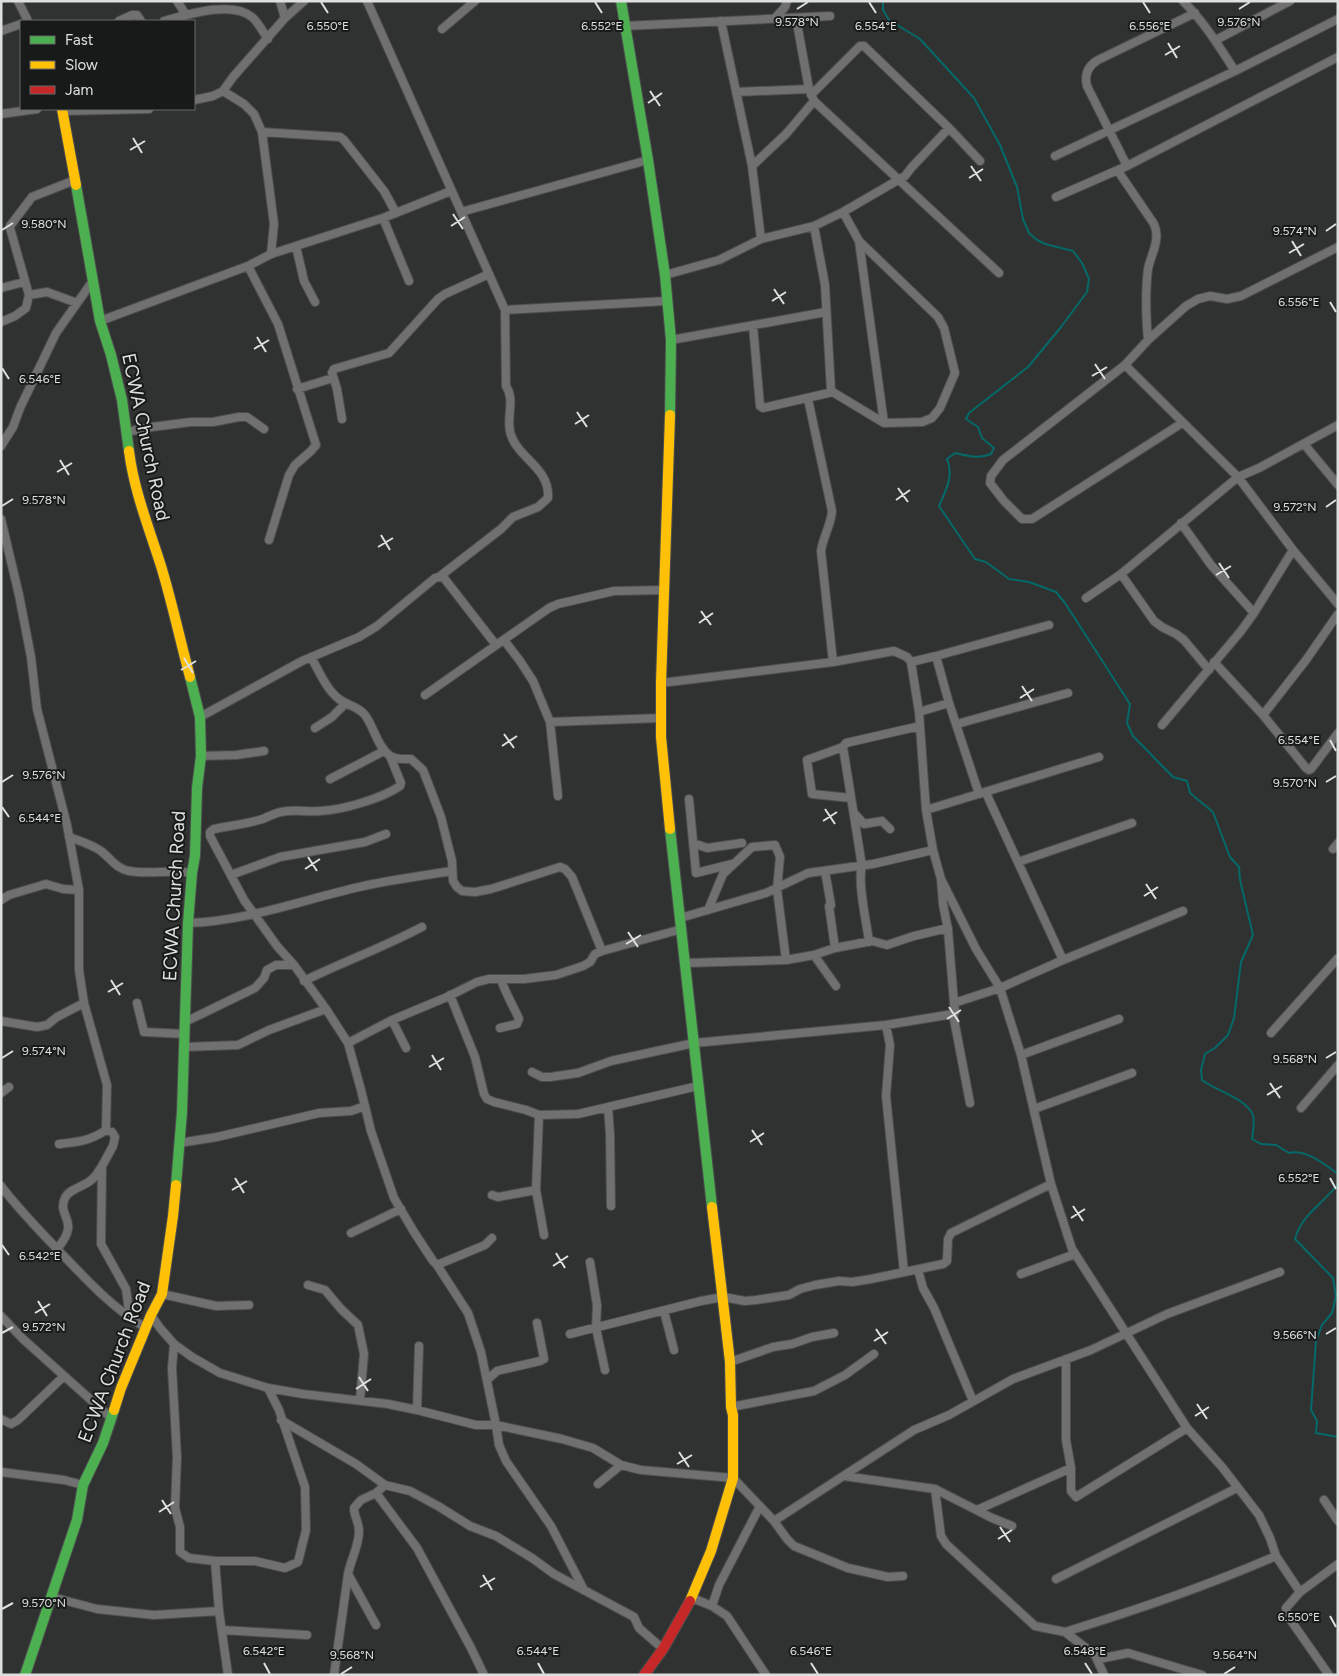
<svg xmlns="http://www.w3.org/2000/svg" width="1339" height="1676" font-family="Figtree,sans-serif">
	<rect width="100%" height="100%" fill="#303231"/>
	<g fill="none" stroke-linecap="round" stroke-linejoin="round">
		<path stroke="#046a69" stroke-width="2" d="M883,1V10L889,20L920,39L974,98L1000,145L1017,187L1023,219L1029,233L1037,240L1045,244L1073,251L1082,263L1089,279L1087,292L1061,327L1028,367L969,413L966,419L978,427L982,438L994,448L991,454C980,459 967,456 955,453L947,459C954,476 946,490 939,506L975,559L986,562L1009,579L1029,582L1056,592L1065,603L1130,704L1127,723L1133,736L1173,777L1187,781L1190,793L1213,812L1230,857L1239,867L1240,880L1253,935L1241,962L1234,1018L1228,1035L1215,1048L1205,1054L1201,1070L1202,1080C1216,1091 1246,1098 1253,1115C1255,1122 1253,1132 1252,1139L1261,1144L1276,1145L1289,1153C1306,1149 1324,1164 1338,1174
			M1338,1184C1324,1203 1301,1215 1295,1239L1333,1278L1336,1296L1332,1313L1322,1325L1316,1341L1311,1410L1317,1421L1316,1433L1338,1437"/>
		<g stroke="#4c4e4d" stroke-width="10">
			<path id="street" d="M18,1L28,21
				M177,1L186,15
				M280,1L285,18
				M1183,1C1204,22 1219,46 1235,71
				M775,18L785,7L787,1
				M119,21L132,15H137L141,21
				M164,21C186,15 232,0 252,17C258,22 263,32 268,39
				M721,21L752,166L761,239
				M625,26L830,16
				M442,29L475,1
				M1,31L21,24
				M1216,40L1290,1
				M223,91L244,104L254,114L262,132L274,224L271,254
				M736,92L809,89
				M811,95L860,46H864L949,128L980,161
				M194,100L213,96L223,91L233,77L285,18L304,1
				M814,101L999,273
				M62,111L149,109
				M1,114L37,109
				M262,132L340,137L344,140L384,191L396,213
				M1055,156L1235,71L1338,19
				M752,166L786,134L814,101L809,89L796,18
				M1127,166L1087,86C1084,74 1088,66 1098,60L1195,13
				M1118,171L1154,224C1161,240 1151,254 1148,269C1145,293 1146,317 1148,340
				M1056,197L1127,166L1338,57
				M461,212L648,160
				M383,218L409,281
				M814,226L825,285L831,391L884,423L922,422L932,418L940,408L955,373L944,328L938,317L859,241L843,212
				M859,241L884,423
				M296,246L304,281L315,302
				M248,266L278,324L316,445L311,451L295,465L289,475L269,540
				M665,275L719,260L761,239L814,226L843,212L905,176L912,167L949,128
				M1,288L24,282
				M29,295L47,292L77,303
				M505,310L667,301
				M100,321L248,266L271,254L383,218L451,191
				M1,322L15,316L26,308L29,295L10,228V226L32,197L75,180
				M753,325L760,406L763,408L833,392
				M671,340L826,312
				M1125,365L1238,477L1293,550L1338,604
				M297,389L333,378
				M808,399L832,511C831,525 823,537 821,551L833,662
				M342,419L337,389L332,373L334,369L389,353L438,299L445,294L489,274
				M1182,423L1032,519H1022L1004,501L990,483L991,476L1003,460L1125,365L1148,340L1186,306L1198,299L1210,296L1227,299L1241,296L1338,247
				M126,432L152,427L191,422H213L239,417H247L264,429
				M1304,444L1338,485
				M1,446L13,427L20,408L56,333L92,282
				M1,519L19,595L31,657L37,709L67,825L79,890V970L84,1003L107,1085L106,1130C90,1141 77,1142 59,1144
				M1181,523L1211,565L1254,613
				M1121,574L1154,621L1162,627L1176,634L1184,640L1209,670
				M439,577L444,578L496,645
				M1086,598L1121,574L1238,477L1259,468L1338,425
				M504,640L520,661L533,681L550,722L558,796
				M936,656L949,703L979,794
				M311,657C319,671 326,689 339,699C348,706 358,706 365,715C374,727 377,746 389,755C395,760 403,759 411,759L423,770L441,817L452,861L453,881L457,887L462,891L475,892L491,889L560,867L565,869L572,877L602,951
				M911,662L936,656L1049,625
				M1214,662L1263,715L1306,768L1309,770L1311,769L1338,733
				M661,683L833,662L894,651L907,657L911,662L919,712L926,810L933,850L941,879L943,904L948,930L954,1003L955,1012L953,1014L970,1103
				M425,695L549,608L558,604L614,591L665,590
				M919,712L949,703
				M1263,715L1306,660L1338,614
				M200,717L302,661L359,637L377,626L435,578L439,577L501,529L513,517L538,507L548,498C550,468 519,459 511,435C505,419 516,401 506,386L505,310L367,1
				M550,722L661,718
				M957,724L1068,693
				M1162,725L1241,631L1254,613L1293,550
				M315,728L332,717L346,703
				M843,747L807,760L812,794L851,798
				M201,756L236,755L264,751
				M390,756L401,783L400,786C381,799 342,810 320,811C306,812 294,809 281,812C274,813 267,818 259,820C245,824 229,826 214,829L210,832V836L244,900L277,946L294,965L326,1009L348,1043L361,1090L371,1131L394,1198L414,1232L433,1261L437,1265L468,1313L481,1352L496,1425L499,1445L506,1461L551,1526L584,1590
				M330,779L384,751
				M986,793L1063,960
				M689,799L696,873L732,864
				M926,810L1099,757
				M854,813L864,824L882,821L890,829
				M69,837C80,841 91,844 101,851C110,858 117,869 129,871C150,875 171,869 192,873
				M693,843L707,848L742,843
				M1333,849L1338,843
				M1018,862L1132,823
				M231,875L280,857L365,842L386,834
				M941,879L976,949L1000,988L1021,1055L1051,1184L1072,1249L1187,1428L1222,1467L1259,1515L1270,1538L1276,1556L1300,1592L1286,1608L1287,1615L1329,1675
				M1,900L9,895L46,884L63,889L79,890
				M708,910L723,874L752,847L775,845L780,857L777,889L786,960
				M680,918L766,893L808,873L873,864L933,850
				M188,923C247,921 302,900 359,887C389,880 421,876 452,871
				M869,942C867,924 857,882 862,866L843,747L846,743L920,726
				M835,948L872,941L887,945L914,936L948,928
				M814,955L835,948L829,906L831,905L825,871
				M685,963L786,960L814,955L836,986
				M304,981C343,962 384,947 422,927
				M450,995L475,1057L484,1094L487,1099L494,1102L526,1110L539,1115L578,1114L698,1086
				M137,1003L144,1032L185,1034
				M954,1003L1000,988L1063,960L1183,911
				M392,1020L406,1048
				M1,1021L37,1027L47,1025L57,1017L84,1003
				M185,1022L255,988L264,978L267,970L276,965H294
				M886,1025L890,1045L886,1096L904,1272
				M500,1028L517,1024L519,1019C513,1005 505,993 501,979
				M1271,1033L1338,958
				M348,1043L392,1020L447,997L477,982L489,979H524L556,975L583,966L590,962L595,954L602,951L682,929
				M184,1047L238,1045L269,1030L326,1009
				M1021,1055L1119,1019
				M532,1072L542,1077H550L578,1073L611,1061L694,1043L886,1025L953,1014
				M1,1093L9,1087
				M608,1107L610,1134L611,1206
				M1301,1108L1338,1065
				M1034,1109L1132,1073
				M539,1115L536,1190L544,1235
				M106,1130L112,1132L115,1137L113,1146L102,1166L101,1244L126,1289L130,1318
				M179,1143L217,1137L319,1113L351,1111L365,1106
				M1,1186C20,1211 39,1230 60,1252C87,1280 112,1308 146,1328
				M492,1195L498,1197L536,1190
				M351,1233L401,1209
				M57,1249C82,1220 56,1217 65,1198C70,1186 91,1188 100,1169
				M590,1262L597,1305L596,1328L605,1370
				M437,1265L485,1245L492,1238
				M918,1270L923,1288L934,1308L973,1401
				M1021,1274L1075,1254
				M308,1285L325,1290L341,1309L358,1325L364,1354L360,1400
				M162,1294L216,1306L249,1305
				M664,1311L674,1350
				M151,1315L160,1328L174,1344L192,1357L220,1373L268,1388L303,1394L388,1404L417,1410L476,1425H496L562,1439L593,1448L621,1465L641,1470L733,1478L774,1521L787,1539L794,1546L848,1568L888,1577L903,1576
				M1,1316L23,1339L111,1418
				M570,1334L701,1301L723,1297L745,1301L756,1300L789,1295L800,1289L815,1285L839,1281L852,1282L871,1279L943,1264L947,1261L948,1239L951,1233L1051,1184
				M174,1344L172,1368L177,1457L175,1508L180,1527V1552L189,1558L215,1561L219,1611L228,1675
				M1066,1359V1440L1071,1468V1491L1076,1497L1187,1428
				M730,1362L773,1347L792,1344L812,1337L834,1333
				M487,1380L497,1371L540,1361L544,1359L537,1323
				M731,1407L814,1391L845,1375L874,1354
				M417,1410L419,1346
				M1,1419L11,1424L18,1420L64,1376
				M281,1420L356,1464L385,1485L376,1493L361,1500L354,1508C354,1516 359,1523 359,1531C359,1546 351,1559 348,1574L334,1675
				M1,1472L64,1480L83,1485
				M844,1476L935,1489L992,1518L1012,1526
				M598,1484L621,1465
				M385,1485L410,1491L438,1506L470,1526L496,1536L532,1558L554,1574L634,1617L639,1628L663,1649
				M935,1489L941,1536L946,1544L1035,1626L1065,1632L1095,1655L1104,1675
				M376,1493L417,1548L471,1648L484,1675
				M1324,1500L1338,1521
				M977,1510L1071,1468
				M774,1521L914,1430L949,1415L1013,1379L1091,1350L1167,1314L1280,1272
				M215,1561H255L285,1568L298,1562L306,1530L305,1487L279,1410L268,1388
				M348,1574L376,1625
				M1056,1579L1237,1488
				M1300,1592L1338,1564
				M52,1597L97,1609L154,1615L219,1611
				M692,1598L712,1606L727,1616L766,1675
				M712,1606L719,1585L760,1506
				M222,1630L307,1635
				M1065,1632C1137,1610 1207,1586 1276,1556
				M1099,1659L1128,1653L1202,1675"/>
		</g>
		<g stroke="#4c4e4d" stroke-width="12">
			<path id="fast" d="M621,1L648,160L665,275L671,340L670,415
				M76,185L100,321L111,355L122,400L129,451
				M670,829L712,1207
				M176,1185L182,1112L188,923L192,873L195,856L197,788L201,756L200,717L190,677
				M25,1675L77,1520L83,1485L103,1443L114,1410"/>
		</g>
		<g stroke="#4c4e4d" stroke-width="12">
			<path id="slow" d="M62,109L76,185
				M129,451C134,491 149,528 161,566C172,602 180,640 190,677
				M670,829L661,737V683L670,415
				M114,1410L121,1388L151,1315L162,1294L173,1216L176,1185
				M690,1601L711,1551L733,1478V1415L731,1407L730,1362L712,1207"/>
		</g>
		<g stroke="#4c4e4d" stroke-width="12">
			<path id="jam" d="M644,1675L663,1649L690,1601"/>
		</g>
		<use href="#street" stroke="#6f706f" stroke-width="8"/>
		<use href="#fast" stroke="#4caf50" stroke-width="10"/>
		<use href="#slow" stroke="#ffc107" stroke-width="10"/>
		<use href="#jam" stroke="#c62828" stroke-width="10"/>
	</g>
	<path fill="none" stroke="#dde0de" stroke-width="2" d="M321,2L328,13M595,2L602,13M869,2L876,13M1143,2L1150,13M797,9L808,2M1239,9L1250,2M1168,43L1177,58M1165,55L1180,46M650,91L660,106M648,103L662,93M133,138L142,153M130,150L145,141M971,166L981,181M969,178L983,169M453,214L463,229M451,226L465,217M2,230L13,223M1326,231L1336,224M1292,241L1301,256M1289,253L1304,244M774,289L784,304M772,301L786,292M1330,302L1336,312M257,337L266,352M254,349L269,340M1095,364L1105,379M2,368L9,379M1092,376L1107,367M577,412L587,427M575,424L589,415M60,460L69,475M57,472L72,463M898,488L908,502M896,500L910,490M2,506L13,499M1326,507L1336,500M381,535L390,550M378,547L393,538M1219,563L1229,578M1216,575L1231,566M701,611L711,625M699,623L713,613M184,658L193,673M181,670L196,661M1022,686L1032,701M1020,698L1034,689M504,734L514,748M1330,740L1336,751M502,746L517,736M2,782L13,775M1326,782L1336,776M2,807L9,817M825,809L835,824M823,821L837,812M308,857L317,871M305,869L320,859M1146,884L1156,899M1144,896L1158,887M628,932L638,947M626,944L641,935M111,980L120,995M108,992L123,983M949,1007L959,1022M947,1019L961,1010M432,1055L441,1070M2,1058L13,1051M1326,1058L1336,1052M429,1067L444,1058M1270,1083L1280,1098M1267,1095L1282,1086M752,1130L762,1145M750,1142L764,1133M235,1178L244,1193M1330,1178L1336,1189M232,1190L247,1181M1073,1206L1083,1221M1071,1218L1085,1209M2,1245L9,1255M556,1253L565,1268M553,1266L568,1256M38,1301L47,1316M35,1313L50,1304M876,1329L886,1344M2,1333L13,1327M1326,1334L1336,1328M874,1341L888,1332M359,1377L368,1391M356,1389L371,1379M1197,1404L1207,1419M1195,1416L1209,1407M679,1452L689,1467M677,1464L692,1455M162,1500L171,1514M159,1512L174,1502M1000,1527L1010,1542M998,1539L1012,1530M483,1575L492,1590M480,1587L495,1578M2,1609L13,1603M1330,1616L1336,1627M264,1663L270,1674M538,1663L544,1674M811,1663L818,1674M1085,1663L1092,1674M341,1674L352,1667M1224,1674L1235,1667"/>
	<g text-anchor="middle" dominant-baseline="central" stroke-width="4" stroke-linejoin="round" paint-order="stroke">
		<g font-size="19" fill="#dde0de" stroke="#181a19">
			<text transform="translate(146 437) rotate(78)">ECWA Church Road</text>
			<text transform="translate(174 896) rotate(-87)">ECWA Church Road</text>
			<text transform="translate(114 1362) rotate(-69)">ECWA Church Road</text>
		</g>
	</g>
	<g font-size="12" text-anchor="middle" fill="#dde0de" stroke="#181a19" stroke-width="4" stroke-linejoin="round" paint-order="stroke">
		<text x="797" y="26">9.578°N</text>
		<text x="1239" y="26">9.576°N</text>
		<text x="328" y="30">6.550°E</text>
		<text x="602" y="30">6.552°E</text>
		<text x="876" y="30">6.554°E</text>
		<text x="1150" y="30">6.556°E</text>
		<text x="44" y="228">9.580°N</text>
		<text x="1295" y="235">9.574°N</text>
		<text x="1299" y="306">6.556°E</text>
		<text x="40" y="383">6.546°E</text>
		<text x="44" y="504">9.578°N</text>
		<text x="1295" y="511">9.572°N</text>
		<text x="1299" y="744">6.554°E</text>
		<text x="44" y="779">9.576°N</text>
		<text x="1295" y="787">9.570°N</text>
		<text x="40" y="822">6.544°E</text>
		<text x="44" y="1055">9.574°N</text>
		<text x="1295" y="1063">9.568°N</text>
		<text x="1299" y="1182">6.552°E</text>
		<text x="40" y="1260">6.542°E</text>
		<text x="44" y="1331">9.572°N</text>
		<text x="1295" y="1339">9.566°N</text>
		<text x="44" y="1607">9.570°N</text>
		<text x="1299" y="1621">6.550°E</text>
		<text x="264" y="1655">6.542°E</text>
		<text x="538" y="1655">6.544°E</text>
		<text x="811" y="1655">6.546°E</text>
		<text x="1085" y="1655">6.548°E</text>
		<text x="352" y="1659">9.568°N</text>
		<text x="1235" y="1659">9.564°N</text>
	</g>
	<rect width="1339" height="1676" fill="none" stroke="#dde0de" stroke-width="5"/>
	<rect x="20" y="20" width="175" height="90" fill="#181a19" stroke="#676968"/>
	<rect x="30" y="36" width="25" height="8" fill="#4caf50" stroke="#676968"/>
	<text x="65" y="45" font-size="15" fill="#dde0de">Fast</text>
	<rect x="30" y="61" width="25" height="8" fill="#ffc107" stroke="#676968"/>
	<text x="65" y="70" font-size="15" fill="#dde0de">Slow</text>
	<rect x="30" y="86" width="25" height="8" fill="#c62828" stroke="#676968"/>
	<text x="65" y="95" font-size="15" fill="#dde0de">Jam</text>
</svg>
